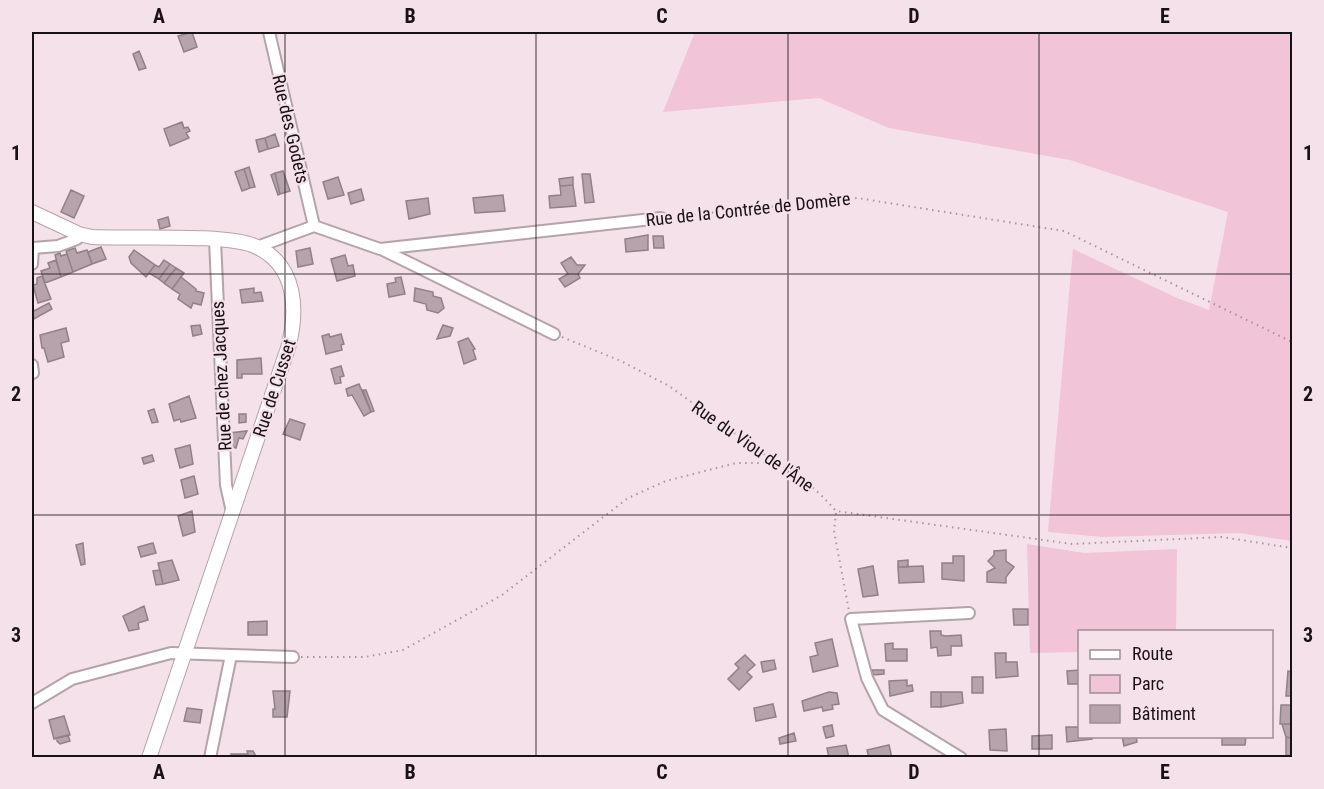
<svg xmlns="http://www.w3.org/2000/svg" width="1324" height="789" font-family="'Roboto Condensed',sans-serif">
	<rect width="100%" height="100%" fill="#f5e1e9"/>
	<path fill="#f2c4d7" d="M695,32H1292V541L1239,533L1103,537L1048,532L1073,249L1177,298L1209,310L1228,212L1070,160L889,128L819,98L663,112Z
		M1027,544L1084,553L1177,549L1176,631L1080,632L1079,652L1030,653Z"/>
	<path fill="#b6a3ab" stroke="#918087" stroke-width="1.5" d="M192,32L197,47L184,52L178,36Z
		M139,51L146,68L139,70L133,54Z
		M182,122L184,128L188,127L190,131L186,133L189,138L170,146L164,129Z
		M275,134L279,146L268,149L265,138Z
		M265,138L268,149L259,152L256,140Z
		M249,167L255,187L250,188L244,169Z
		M244,169L250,188L242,191L235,172Z
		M283,171L290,191L280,194L275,173Z
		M275,173L280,194L278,195L271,175Z
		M582,174H590L594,202L585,203Z
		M338,177L344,195L328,199L323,182Z
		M573,177V185L560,186L559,179Z
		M573,185L576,206L550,208L549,196L561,195L560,186Z
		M361,189L364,200L351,204L348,193Z
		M71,190L84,196L74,218L61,212Z
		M503,195L505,211L475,213L473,198Z
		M428,198L430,214L409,219L406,201Z
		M168,217L170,226L160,229L158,220Z
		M648,235V250L626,252L625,239Z
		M653,236H663L664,248H654Z
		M101,247L106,259L92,264L88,252Z
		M75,248L77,253L87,250L92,264L73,272L66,251Z
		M310,248L313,264L298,267L296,251Z
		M134,250L155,265L146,277L131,263L129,257Z
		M60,253L61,256L67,254L73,272L61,277L55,255Z
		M345,255L348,266L353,265L355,276L337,281L331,259Z
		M571,257L577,265H585L578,274L580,278L565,287L559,279L568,274L561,263Z
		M56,260L61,277L45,283L41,271L50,268L48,263Z
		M164,260L170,264L159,279L149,273L155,265L159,267Z
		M170,264L176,268L164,283L159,279Z
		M176,268L184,273L172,289L164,283Z
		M42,276L51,299L38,303L33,285L37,284V278Z
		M181,277L196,289V291L204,293L201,305L193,303L191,308L178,299L180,294L172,289Z
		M401,277L405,294L389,297L387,284L396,282L395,278Z
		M254,288V293L261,292L263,301L242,303L240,290Z
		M415,288L433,292V296L441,298L444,308L438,313L427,310L426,304L414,301Z
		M49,303L52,309L34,319L32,312Z
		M200,325L202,334L193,336L191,326Z
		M443,325L453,328L450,336L437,339Z
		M66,328L69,341L61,343L64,357L48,362L44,348H42L40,335Z
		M329,334L330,337L341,334L344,344L341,345L342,350L326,354L322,336Z
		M468,338L475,349L473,350L476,359L464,364L458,342Z
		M261,358L262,374H242V378H237V360Z
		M341,366L344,376L340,377L341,383L335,384L331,369Z
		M359,384L371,412L364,416L352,395L348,396L346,389Z
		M363,390H366L374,411L371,412Z
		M189,396L196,418L181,422L180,419L174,421L169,404Z
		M154,409L158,422L152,423L148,411Z
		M239,414H246V422L239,423Z
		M290,419L305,424L300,440L283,434Z
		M247,431L243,439L239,438L236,448L230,446L229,433Z
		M190,445L193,464L180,468L175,449Z
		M152,455L154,461L144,464L142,458Z
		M194,476L198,494L185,498L181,480Z
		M192,511L195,532L183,536L178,516Z
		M83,543L85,564L81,565L76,545Z
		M153,543L156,553L141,557L138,547Z
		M1006,550V561L1014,567L1006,577V583L987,582V572L995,568L988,561L994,555V551Z
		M953,556H964V581L942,579V563H953Z
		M172,560L179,580L163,584L158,563Z
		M908,560V567H898V561Z
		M873,566L878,595L863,597L858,569Z
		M923,566L924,582L899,583L898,567Z
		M160,570L163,584L156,585L153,571Z
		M144,606L148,620L138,623L139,629L129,631L123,616Z
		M1013,609H1028V625H1014Z
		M267,621V635H248V622Z
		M930,631H941V635L946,636L961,635L962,646H951V655L938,656L937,647L931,648Z
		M832,639L838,666L813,672L810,657L818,655L815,643Z
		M893,643V649H907V661H886L885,644Z
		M995,653H1006V662H1017L1018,676L996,678Z
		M745,655L755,665L747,672L752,677L739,690L728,679L739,668L735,664Z
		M774,660L776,669L763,672L761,662Z
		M872,670H884V674L873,675Z
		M1080,670V684H1068L1067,671Z
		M1288,671L1292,672V696H1286Z
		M972,677H983V693H972Z
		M907,680V686L912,685L913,691L890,696L889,681Z
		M273,691H290L287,717H273V709H275Z
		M829,692L837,693L839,704L832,705L833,709L823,711L822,707L804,711L802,701Z
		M931,692H941V707H931Z
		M941,692H962L963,703L941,707Z
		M773,704L776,717L756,721L754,708Z
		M1281,705H1292V724H1280Z
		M187,708L202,710L200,723L184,721Z
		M64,716L70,735L54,739L49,720Z
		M1282,724H1292V738L1286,737Z
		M832,725L834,736L826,738L823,727Z
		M1066,727H1080V736H1092V739L1067,742Z
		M1006,729L1007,751L990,750L989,730Z
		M794,733L796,741L780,744L779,738Z
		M68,735L70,741L60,744L57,741L56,738Z
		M1052,735V749H1032V736Z
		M1122,736H1136L1137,742L1124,746Z
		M1222,736H1246L1245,745H1222Z
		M1286,737L1292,738V758H1286Z
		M846,745L849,758H829L827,748Z
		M889,745L892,758H869L867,750Z
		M247,751H253L257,758H232L231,754H248Z"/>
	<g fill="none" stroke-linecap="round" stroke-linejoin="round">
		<g stroke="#b5a3aa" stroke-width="14">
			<path id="minor" d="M269,32L314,226
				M215,240L226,485L232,512
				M257,247L314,226L380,249L661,218
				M381,249L554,334
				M32,264L33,248L58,246L77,239L79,234
				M32,365L33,373
				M32,703L72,679L171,653L293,657
				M210,758L231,655
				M961,758L883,710L867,678L851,619L969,613"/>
		</g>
		<g stroke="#b5a3aa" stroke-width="16">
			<path id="tertiary" d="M32,212L79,234L92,237C129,239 229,233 257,247C297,266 298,311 288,348L149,758"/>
		</g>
		<path stroke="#a6969d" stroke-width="2" stroke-dasharray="1.5 4.5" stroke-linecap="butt" d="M670,217L857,198L1064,231L1292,342
			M562,337L621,361L669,386L776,463C801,475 818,491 836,511L1072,544L1222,537L1292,548
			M836,513L834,531L849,611
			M301,657H365L403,650L502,595L628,498L666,481L736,463H776"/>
		<use href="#minor" stroke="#fff" stroke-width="10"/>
		<use href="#tertiary" stroke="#fff" stroke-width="14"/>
	</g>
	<path fill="none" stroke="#191215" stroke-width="1.5" stroke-opacity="0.55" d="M285,32V758M536,32V758M788,32V758M1039,32V758M32,274H1292M32,515H1292"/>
	<g text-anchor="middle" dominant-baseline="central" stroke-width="4.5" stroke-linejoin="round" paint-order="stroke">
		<g font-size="18" fill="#191215" stroke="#f5e1e9">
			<text transform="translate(291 129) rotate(77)">Rue des Godets</text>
			<text transform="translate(748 209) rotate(-6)">Rue de la Contrée de Domère</text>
			<text transform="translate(221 376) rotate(-93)">Rue de chez Jacques</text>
			<text transform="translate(274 388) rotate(-72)">Rue de Cusset</text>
			<text transform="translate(753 446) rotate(35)">Rue du Viou de l'Âne</text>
		</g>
	</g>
	<rect width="1324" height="789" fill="none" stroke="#f5e1e9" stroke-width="66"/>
	<rect x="1078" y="630" width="195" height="108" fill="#f5e1e9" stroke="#9d8e94" stroke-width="1.5"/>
	<rect x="1090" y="650" width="30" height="9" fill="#ffffff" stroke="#9d8e94" stroke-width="1.5"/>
	<text x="1132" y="660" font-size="18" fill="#191215">Route</text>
	<rect x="1090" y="675" width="30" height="18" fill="#f2c4d7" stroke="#9d8e94" stroke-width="1.5"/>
	<text x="1132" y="690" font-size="18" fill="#191215">Parc</text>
	<rect x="1090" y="705" width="30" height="18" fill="#b6a3ab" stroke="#9d8e94" stroke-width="1.5"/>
	<text x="1132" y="720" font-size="18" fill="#191215">Bâtiment</text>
	<rect x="33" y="33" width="1258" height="723" fill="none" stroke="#191215" stroke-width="2"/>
	<g font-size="20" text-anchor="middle" font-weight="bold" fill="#191215">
		<text x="159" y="23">A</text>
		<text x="410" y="23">B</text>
		<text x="662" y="23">C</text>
		<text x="914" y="23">D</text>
		<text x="1165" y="23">E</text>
		<text x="16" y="160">1</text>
		<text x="1308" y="160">1</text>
		<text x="16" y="401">2</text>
		<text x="1308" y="401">2</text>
		<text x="16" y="642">3</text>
		<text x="1308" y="642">3</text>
		<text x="159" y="779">A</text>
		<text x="410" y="779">B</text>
		<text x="662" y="779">C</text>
		<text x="914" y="779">D</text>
		<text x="1165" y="779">E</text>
	</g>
</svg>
